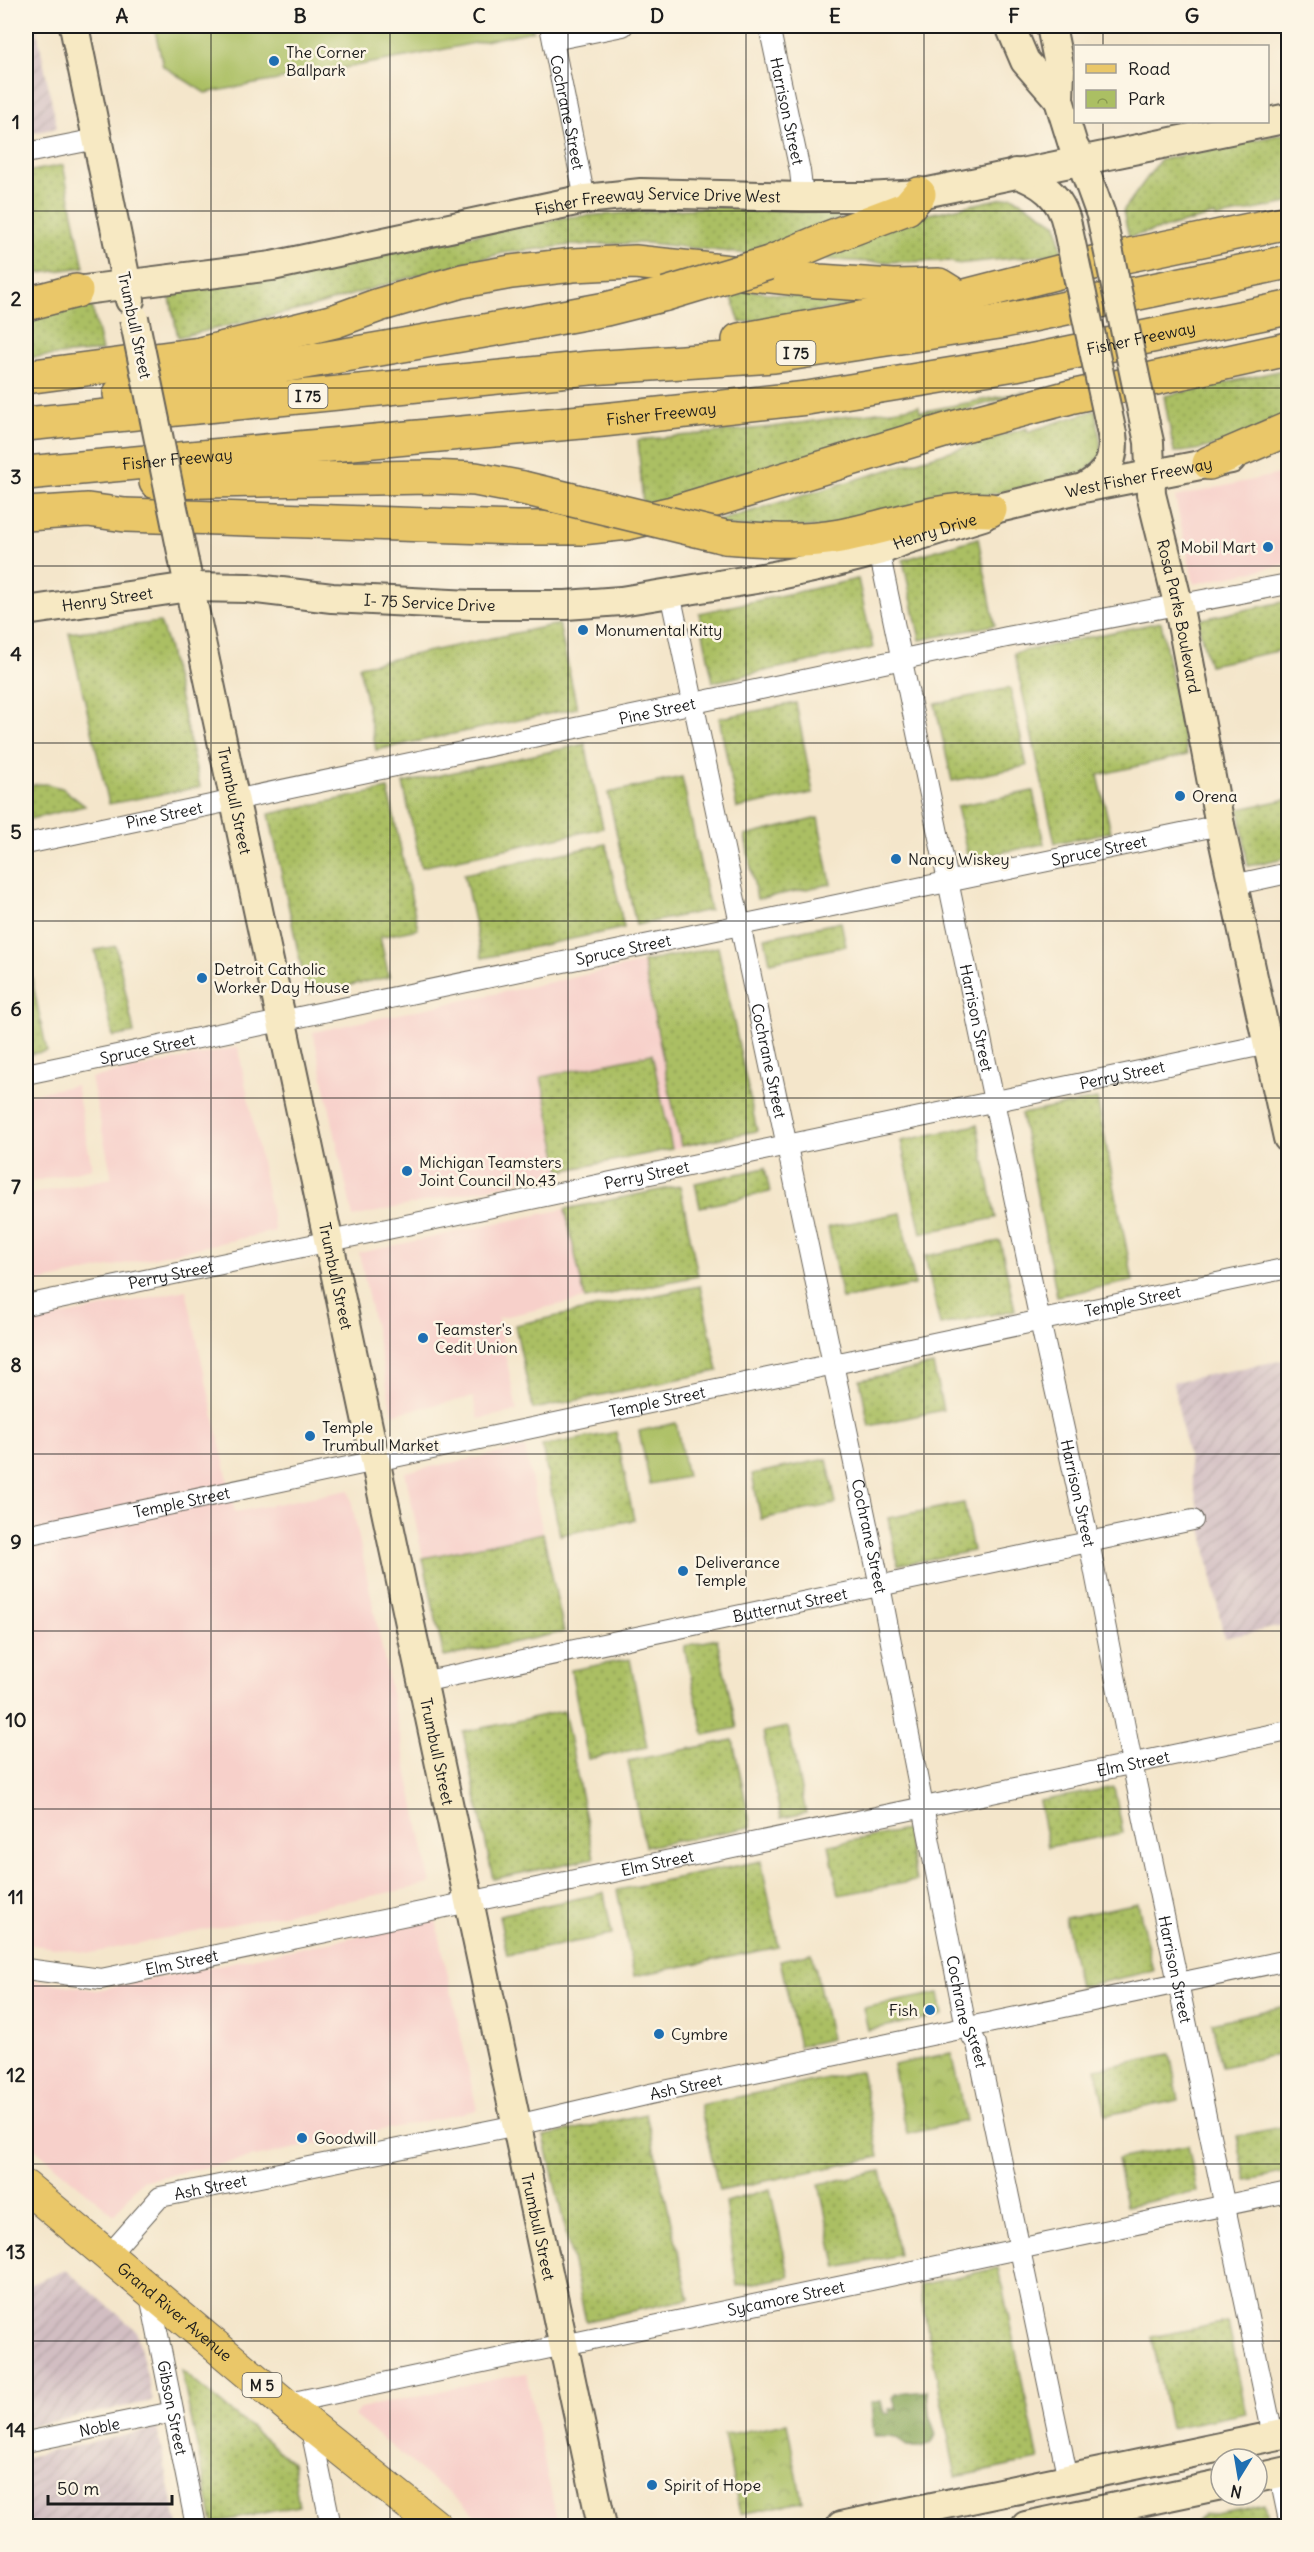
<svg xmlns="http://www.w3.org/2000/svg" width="1314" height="2552" font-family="Delius,sans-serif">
	<defs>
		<pattern id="industrial-furrows" width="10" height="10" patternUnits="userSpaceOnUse" patternTransform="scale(1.5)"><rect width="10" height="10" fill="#d2bec2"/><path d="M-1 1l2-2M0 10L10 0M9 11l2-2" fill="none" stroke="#b4a3a6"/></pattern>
		<pattern id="grass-dots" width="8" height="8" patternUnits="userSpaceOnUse" patternTransform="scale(1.5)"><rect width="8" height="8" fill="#abbf63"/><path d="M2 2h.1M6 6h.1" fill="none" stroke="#8a9a51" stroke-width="1.8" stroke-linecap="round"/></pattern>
		<pattern id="forest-crowns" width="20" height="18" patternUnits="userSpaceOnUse" patternTransform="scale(1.5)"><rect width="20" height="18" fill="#88a659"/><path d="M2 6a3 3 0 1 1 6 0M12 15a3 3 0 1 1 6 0" fill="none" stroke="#6e8649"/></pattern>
		<pattern id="park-crowns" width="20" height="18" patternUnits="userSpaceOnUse" patternTransform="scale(1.5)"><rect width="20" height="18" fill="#abbf63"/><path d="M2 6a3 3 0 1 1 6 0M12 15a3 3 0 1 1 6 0" fill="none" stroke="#8a9a51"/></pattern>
	</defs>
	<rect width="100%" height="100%" fill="#fcf5e5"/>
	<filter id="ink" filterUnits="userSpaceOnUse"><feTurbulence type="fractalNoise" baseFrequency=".0167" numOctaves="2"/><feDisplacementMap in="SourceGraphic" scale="12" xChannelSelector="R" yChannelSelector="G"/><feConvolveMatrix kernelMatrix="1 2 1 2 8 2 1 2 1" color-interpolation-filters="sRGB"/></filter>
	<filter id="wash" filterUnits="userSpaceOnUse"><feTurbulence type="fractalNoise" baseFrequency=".008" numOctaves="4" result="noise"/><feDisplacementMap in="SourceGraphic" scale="24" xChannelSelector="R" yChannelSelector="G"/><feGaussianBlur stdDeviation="1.35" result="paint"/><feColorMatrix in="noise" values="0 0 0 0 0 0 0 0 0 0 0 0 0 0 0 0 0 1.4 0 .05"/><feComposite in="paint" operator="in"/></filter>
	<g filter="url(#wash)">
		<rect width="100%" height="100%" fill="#f4e6cb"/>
		<path fill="#f7d0ca" d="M1288,472V564L1194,584L1175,497Z
			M718,947L757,1131L353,1217L313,1032Z
			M238,1047L275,1231L26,1285V1195L112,1178L91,1078Z
			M76,1085L92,1168L26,1183V1095Z
			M565,1209L585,1299L498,1318L517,1411L478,1419L473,1397L393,1414L359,1253Z
			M186,1290L235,1512L349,1490L431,1884L91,1953L26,1944V1323Z
			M525,1448L543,1533L423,1558L405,1472Z
			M436,1920L477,2110L141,2181L114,2215L26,2141V1979L97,1990Z
			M526,2373L558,2526H489L354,2416L360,2408Z"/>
		<path fill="url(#industrial-furrows)" d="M26,26H36L57,128L26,134Z
			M1288,1359V1625L1224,1638L1173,1382Z
			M66,2270L136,2330L153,2401L26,2427V2286Z
			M157,2428L178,2526H26V2457Z"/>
		<path fill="url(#grass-dots)" stroke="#646e40" stroke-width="1.5" d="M1288,133V203L1216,218L1215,215L1129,237L1123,211L1160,160Z
			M63,165L84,267L26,275V172Z
			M1012,196L1057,224L1062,253L956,264L950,261L869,262L799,258L872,229L929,214Z
			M715,207L841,209L843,217L748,254L647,243L573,245L503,253L404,279L308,308L178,337L169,293L567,217Z
			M729,288L838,302L839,295L877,302L740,323Z
			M91,302L102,351L26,358V316Z
			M1288,369V418C1253,431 1212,452 1174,452L1164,396Z
			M1028,391L643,508L638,440L772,427L919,406L920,412Z
			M1096,410L1102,455L1084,473L845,528L702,526L1027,428V432Z
			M978,538L995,625L920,640L903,560Z
			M858,579L873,648L713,682L699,613Z
			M1288,601V649L1209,665L1197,620Z
			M160,622L168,646L200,787L109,804L69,633Z
			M1161,622L1187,755L1098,775L1111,832L1055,843L1014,653Z
			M559,624L577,708L376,750L359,666Z
			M1010,688L1027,766L952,781L935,704Z
			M796,703L813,793L737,808L719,718Z
			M585,744L603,828L421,867L403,783Z
			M682,777L710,910L636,925L608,793Z
			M46,784L62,788L85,806L26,820V785Z
			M388,789L418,929L380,937L389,977L307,994L269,814Z
			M1033,791L1044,844L968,859L957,806Z
			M1288,799V857L1248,866L1239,809Z
			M818,818L831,884L757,899L745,836Z
			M606,844L624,928L482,958L464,874Z
			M841,922L846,946L770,962L765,938Z
			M116,946L134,1033L113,1037L95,950Z
			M718,947L757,1131L681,1146L643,962Z
			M29,966L47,1051L26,1055V967Z
			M652,1054L672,1149L561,1171L541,1077Z
			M1097,1099L1133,1281L1057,1296L1021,1114Z
			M977,1125L996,1218L921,1233L901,1141Z
			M765,1168L770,1192L700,1207L695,1183Z
			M680,1186L698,1276L585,1299L565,1209Z
			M901,1213L915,1285L842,1299L828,1227Z
			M1000,1241L1015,1310L940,1325L925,1256Z
			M700,1286L718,1371L533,1409L515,1325Z
			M933,1365L943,1410L869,1426L860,1380Z
			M616,1432L634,1520L560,1535L542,1446Z
			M827,1459L836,1504L761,1519L752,1474Z
			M964,1503L973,1551L898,1565L888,1518Z
			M543,1533L564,1632L444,1657L423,1558Z
			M717,1639L737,1728L704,1735L684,1646Z
			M630,1659L647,1747L588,1759L571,1670Z
			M564,1711L594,1858L493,1879L463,1732Z
			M788,1727L806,1813L781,1818L763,1732Z
			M733,1740L751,1827L645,1847L628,1761Z
			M1114,1787L1123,1833L1048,1847L1039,1801Z
			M906,1830L916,1881L839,1895L829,1845Z
			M761,1861L779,1947L634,1976L617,1890Z
			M604,1893L612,1935L507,1955L499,1915Z
			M1138,1903L1153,1971L1079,1987L1065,1918Z
			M812,1953L831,2039L799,2046L780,1960Z
			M1285,2006L1288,2021V2052L1222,2067L1212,2023Z
			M1170,2054L1179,2100L1106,2115L1096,2069Z
			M861,2071L879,2157L719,2191L700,2105Z
			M646,2114L689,2299L586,2321L544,2136Z
			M1286,2126L1288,2127V2172L1246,2180L1237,2136Z
			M1188,2145L1197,2192L1126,2206L1117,2159Z
			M881,2171L899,2255L837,2268L819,2184Z
			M770,2189L789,2277L737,2286L725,2202Z
			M998,2268L1039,2460L956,2477L919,2285Z
			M1228,2322L1246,2413L1170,2428L1152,2337Z
			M181,2370L292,2462L299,2506L213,2523Z
			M1265,2504L1270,2526H1192L1204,2515Z"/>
		<path fill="url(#forest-crowns)" stroke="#52613a" stroke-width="1.5" d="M927,2391L929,2415L936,2434C934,2446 918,2450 907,2445C903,2443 900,2439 894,2437C887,2435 882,2436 874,2436L871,2403L881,2401L884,2414H890L889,2409H897L893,2398L895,2394Z"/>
		<path fill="url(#park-crowns)" stroke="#646e40" stroke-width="1.5" d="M951,2053L966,2121L907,2134L893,2065Z
			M787,2423L802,2502L740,2514L724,2435Z"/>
		<path fill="#abbf63" stroke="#646e40" stroke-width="1.5" d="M154,26H532L533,31L416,55L205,93L163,66Z
			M676,1423L687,1477L650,1484L639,1431Z
			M939,1993L943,2015L868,2030L863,2008Z"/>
	</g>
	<g filter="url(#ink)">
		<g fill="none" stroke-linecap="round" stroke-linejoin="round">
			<g stroke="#686359" stroke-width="22">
				<g id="street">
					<path id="s1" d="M550,26L585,199"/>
					<path id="s2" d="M769,26L800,171L803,197"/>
					<path d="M553,40L623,26"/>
					<path d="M26,153L97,139"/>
					<path id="s3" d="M879,551L1040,1321L1089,1542L1132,1763L1273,2436"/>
					<path id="s4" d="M670,593L880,1586L966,2027L977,2044L1068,2479"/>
					<path id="s5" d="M26,844L1007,637L1288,584"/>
					<path d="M1233,885L1288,873"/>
					<path id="s6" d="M26,1074L1220,825"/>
					<path id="s7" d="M26,1305L1268,1044"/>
					<path id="s8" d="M26,1535L1288,1268"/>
					<path id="s9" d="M422,1682L1193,1520"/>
					<path id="s10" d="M26,1969L101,1979L1288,1731"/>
					<path id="s11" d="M108,2256L160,2197L517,2125L650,2094L1288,1960"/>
					<path id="s12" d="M149,2290L196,2526"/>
					<path id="s13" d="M284,2404L1288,2192"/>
					<path d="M310,2425L331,2526"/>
					<path id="s14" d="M26,2442L173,2412"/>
					<path d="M1279,2473L1288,2516"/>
				</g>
			</g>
			<g stroke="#686359" stroke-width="32">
				<g id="secondary">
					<path d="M74,26L130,300"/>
					<path d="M1010,26L1025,61L1059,100"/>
					<path d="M1051,26L1060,70L1059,100L1073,145L1081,160L1101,215"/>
					<path d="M1015,173C1041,182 1061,196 1067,225"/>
					<path id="s15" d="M76,291L272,266L585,199L641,193L803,197H868L919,194L1288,118"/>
					<path id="s16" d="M1145,424L1149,442L1151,494L1178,603L1220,825L1288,1138"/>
					<path d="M1085,487C1107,474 1116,459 1112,434"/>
					<path id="s17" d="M184,562L602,2526"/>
					<path id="s18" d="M26,611L189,587L248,588L332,598L471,605H566L621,601L774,576L817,567L879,551L905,540L983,516L990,510L1083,488L1231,459"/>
					<path d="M1257,2478L1288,2471"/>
					<path d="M841,2526L1288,2433"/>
					<path d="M1026,2526L1221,2485"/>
				</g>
			</g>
			<g stroke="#686359" stroke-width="34">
				<g id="primary">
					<path id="s19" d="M26,2187L310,2425L436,2526"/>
				</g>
			</g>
			<g stroke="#686359" stroke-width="36">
				<g id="highway">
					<path d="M769,263L828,238L907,208L919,194"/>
					<path d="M26,304L76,291"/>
					<path d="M739,340L923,307L1101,261L1288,222"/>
					<path d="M26,377L200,354L335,321L379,305L462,281L511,272L573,265L635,262L819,281L893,286L939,285L960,298"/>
					<path d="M120,394L530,323L606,309L666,294"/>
					<path d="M26,424L590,368L774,356L999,322L1288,262"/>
					<path d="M1209,463L1288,429"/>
					<path id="s20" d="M26,473L603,420L807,398L1015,364L1288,308"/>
					<path d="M156,482L430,477L475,479L523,488"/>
					<path d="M26,514L88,510L125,515L517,528H581L628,523L672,513L957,427L1070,397L1288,349"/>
					<path d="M725,537C763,540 802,543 840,536C889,527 940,506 990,510"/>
				</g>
			</g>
			<use href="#street" stroke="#fff" stroke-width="20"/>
			<use href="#secondary" stroke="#f7e9c3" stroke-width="28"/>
			<use href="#primary" stroke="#eac769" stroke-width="32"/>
			<use href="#highway" stroke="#eac769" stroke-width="33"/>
			<g stroke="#686359" stroke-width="32" stroke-linecap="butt">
				<path id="secondary-bridge" d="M1101,215L1145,424
					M1067,225L1112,434
					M134,318L184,562"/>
			</g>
			<g stroke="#686359" stroke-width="36" stroke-linecap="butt">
				<path id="highway-bridge" d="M666,294L769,263
					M523,488L725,537"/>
			</g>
			<use href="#secondary-bridge" stroke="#f7e9c3" stroke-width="28"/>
			<use href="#highway-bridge" stroke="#eac769" stroke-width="33"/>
		</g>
	</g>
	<path fill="none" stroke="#1c1c1c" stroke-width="1.5" stroke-opacity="0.55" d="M211,26V2526M390,26V2526M568,26V2526M746,26V2526M924,26V2526M1103,26V46M1103,122V2526M26,211H1288M26,388H1288M26,566H1288M26,743H1288M26,921H1288M26,1098H1288M26,1276H1288M26,1454H1288M26,1631H1288M26,1809H1288M26,1986H1288M26,2164H1288M26,2341H1288"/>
	<g fill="#1f6fb2" stroke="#fcf5e5" stroke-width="2">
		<circle cx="274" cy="61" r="6"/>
		<circle cx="1268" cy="547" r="6"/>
		<circle cx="583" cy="630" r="6"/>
		<circle cx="1180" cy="796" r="6"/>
		<circle cx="896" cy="859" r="6"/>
		<circle cx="202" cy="978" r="6"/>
		<circle cx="407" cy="1171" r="6"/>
		<circle cx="423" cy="1338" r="6"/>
		<circle cx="310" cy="1436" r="6"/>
		<circle cx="683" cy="1571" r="6"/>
		<circle cx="930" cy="2010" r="6"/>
		<circle cx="659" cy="2034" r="6"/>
		<circle cx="302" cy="2138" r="6"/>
		<circle cx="652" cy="2485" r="6"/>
	</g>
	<g text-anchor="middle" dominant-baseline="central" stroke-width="5" stroke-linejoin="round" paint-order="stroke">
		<g fill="#fcf5e5" stroke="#5f5d58" stroke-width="1.5">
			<rect x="776.5" y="341" width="39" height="24" rx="4.5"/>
			<rect x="288.5" y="384" width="39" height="24" rx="4.5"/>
			<rect x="242.5" y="2373" width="39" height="24" rx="4.5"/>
		</g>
		<g font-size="15" font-weight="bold" fill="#1c1c1c">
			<text x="796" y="353">I 75</text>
			<text x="308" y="396">I 75</text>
			<text x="262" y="2385">M 5</text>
		</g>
		<g font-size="16" fill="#1c1c1c" stroke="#fcf5e5" text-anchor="start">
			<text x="286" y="52">The Corner<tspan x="286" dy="18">Ballpark</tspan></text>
			<text x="1256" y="547" text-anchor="end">Mobil Mart</text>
			<text x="595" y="630">Monumental Kitty</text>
			<text x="1192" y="796">Orena</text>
			<text x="908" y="859">Nancy Wiskey</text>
			<text x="214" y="969">Detroit Catholic<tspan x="214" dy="18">Worker Day House</tspan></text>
			<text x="419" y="1162">Michigan Teamsters<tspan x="419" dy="18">Joint Council No.43</tspan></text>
			<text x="435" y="1329">Teamster's<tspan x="435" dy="18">Cedit Union</tspan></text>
			<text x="322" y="1427">Temple<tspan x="322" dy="18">Trumbull Market</tspan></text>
			<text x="695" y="1562">Deliverance<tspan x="695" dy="18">Temple</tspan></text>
			<text x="918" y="2010" text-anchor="end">Fish</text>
			<text x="671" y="2034">Cymbre</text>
			<text x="314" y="2138">Goodwill</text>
			<text x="664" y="2485">Spirit of Hope</text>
		</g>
		<g font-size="16" fill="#1c1c1c" stroke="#fcf5e5">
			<text stroke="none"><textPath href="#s2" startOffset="87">Harrison Street</textPath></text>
			<text stroke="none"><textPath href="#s1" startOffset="88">Cochrane Street</textPath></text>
			<text stroke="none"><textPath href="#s15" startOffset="590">Fisher Freeway Service Drive West</textPath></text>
			<text transform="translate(135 325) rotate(78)">Trumbull Street</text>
			<text stroke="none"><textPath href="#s20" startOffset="1124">Fisher Freeway</textPath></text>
			<text stroke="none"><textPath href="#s20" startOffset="638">Fisher Freeway</textPath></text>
			<text stroke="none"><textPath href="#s20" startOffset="152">Fisher Freeway</textPath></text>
			<text stroke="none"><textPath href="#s18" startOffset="1132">West Fisher Freeway</textPath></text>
			<text stroke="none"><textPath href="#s18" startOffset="920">Henry Drive</textPath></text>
			<text stroke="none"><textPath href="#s18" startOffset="82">Henry Street</textPath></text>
			<text stroke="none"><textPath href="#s18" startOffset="406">I- 75 Service Drive</textPath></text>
			<text stroke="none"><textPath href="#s16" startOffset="196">Rosa Parks Boulevard</textPath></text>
			<text stroke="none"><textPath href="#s5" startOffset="645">Pine Street</textPath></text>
			<text stroke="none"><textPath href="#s17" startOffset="244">Trumbull Street</textPath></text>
			<text stroke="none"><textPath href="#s5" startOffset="141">Pine Street</textPath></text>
			<text stroke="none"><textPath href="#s6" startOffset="1096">Spruce Street</textPath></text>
			<text stroke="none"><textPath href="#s6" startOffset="610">Spruce Street</textPath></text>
			<text stroke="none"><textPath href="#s3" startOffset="477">Harrison Street</textPath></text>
			<text stroke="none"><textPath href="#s6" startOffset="124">Spruce Street</textPath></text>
			<text stroke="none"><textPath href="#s4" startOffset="478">Cochrane Street</textPath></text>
			<text stroke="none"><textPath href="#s7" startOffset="1120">Perry Street</textPath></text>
			<text stroke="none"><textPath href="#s7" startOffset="634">Perry Street</textPath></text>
			<text stroke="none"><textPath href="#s7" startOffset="148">Perry Street</textPath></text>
			<text stroke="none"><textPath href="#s17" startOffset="730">Trumbull Street</textPath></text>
			<text stroke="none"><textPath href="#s8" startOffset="1131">Temple Street</textPath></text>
			<text stroke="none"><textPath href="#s8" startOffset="645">Temple Street</textPath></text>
			<text stroke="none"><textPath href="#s3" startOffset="963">Harrison Street</textPath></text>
			<text stroke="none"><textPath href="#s8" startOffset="159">Temple Street</textPath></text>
			<text stroke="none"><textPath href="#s4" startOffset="964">Cochrane Street</textPath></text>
			<text stroke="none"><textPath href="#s9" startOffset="376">Butternut Street</textPath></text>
			<text stroke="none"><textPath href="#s17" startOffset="1216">Trumbull Street</textPath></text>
			<text stroke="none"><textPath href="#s10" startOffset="1130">Elm Street</textPath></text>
			<text stroke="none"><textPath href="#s10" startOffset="644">Elm Street</textPath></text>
			<text stroke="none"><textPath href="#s10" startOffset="158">Elm Street</textPath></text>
			<text stroke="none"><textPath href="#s3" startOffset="1449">Harrison Street</textPath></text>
			<text stroke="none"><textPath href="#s4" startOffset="1450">Cochrane Street</textPath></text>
			<text stroke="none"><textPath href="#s11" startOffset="616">Ash Street</textPath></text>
			<text stroke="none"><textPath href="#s11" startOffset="130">Ash Street</textPath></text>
			<text stroke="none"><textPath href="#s17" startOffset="1702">Trumbull Street</textPath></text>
			<text stroke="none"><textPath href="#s13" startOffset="513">Sycamore Street</textPath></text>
			<text stroke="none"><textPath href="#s19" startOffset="194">Grand River Avenue</textPath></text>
			<text stroke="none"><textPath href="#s12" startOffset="120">Gibson Street</textPath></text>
			<text stroke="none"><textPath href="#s14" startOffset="75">Noble</textPath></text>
		</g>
	</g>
	<rect width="1314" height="2552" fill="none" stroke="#fcf5e5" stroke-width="66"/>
	<rect x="1074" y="45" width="195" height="78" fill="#fcf5e5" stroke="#a29e95" stroke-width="1.5"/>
	<rect x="1086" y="64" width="30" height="9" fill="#eac769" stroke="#a29e95" stroke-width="1.5"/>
	<text x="1128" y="75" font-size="18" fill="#1c1c1c">Road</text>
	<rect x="1086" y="90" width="30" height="18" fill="url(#park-crowns)" stroke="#a29e95" stroke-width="1.5"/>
	<text x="1128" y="105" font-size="18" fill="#1c1c1c">Park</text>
	<g transform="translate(1239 2477) rotate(191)"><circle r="28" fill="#fcf5e5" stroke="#a29e95" stroke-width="1.5"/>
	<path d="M0-4.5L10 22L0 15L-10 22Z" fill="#1f6fb2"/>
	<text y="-9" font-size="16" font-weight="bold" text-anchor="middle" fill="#1c1c1c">N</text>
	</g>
	<path d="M48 2495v9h124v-9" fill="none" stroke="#1c1c1c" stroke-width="3"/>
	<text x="57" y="2495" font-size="18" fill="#1c1c1c" stroke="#fcf5e5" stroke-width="4.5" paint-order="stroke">50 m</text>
	<rect x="33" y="33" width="1248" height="2486" fill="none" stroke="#1c1c1c" stroke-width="2"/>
	<g font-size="20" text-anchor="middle" font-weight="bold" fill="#1c1c1c">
		<text x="122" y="23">A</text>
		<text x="300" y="23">B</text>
		<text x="479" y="23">C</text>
		<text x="657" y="23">D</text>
		<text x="835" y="23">E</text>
		<text x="1014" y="23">F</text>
		<text x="1192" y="23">G</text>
		<text x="16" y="129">1</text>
		<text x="16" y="306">2</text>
		<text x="16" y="484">3</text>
		<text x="16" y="661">4</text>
		<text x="16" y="839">5</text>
		<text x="16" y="1016">6</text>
		<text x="16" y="1194">7</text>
		<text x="16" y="1372">8</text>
		<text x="16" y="1549">9</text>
		<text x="16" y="1727">10</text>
		<text x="16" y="1904">11</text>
		<text x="16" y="2082">12</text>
		<text x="16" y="2259">13</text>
		<text x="16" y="2437">14</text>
	</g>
</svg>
